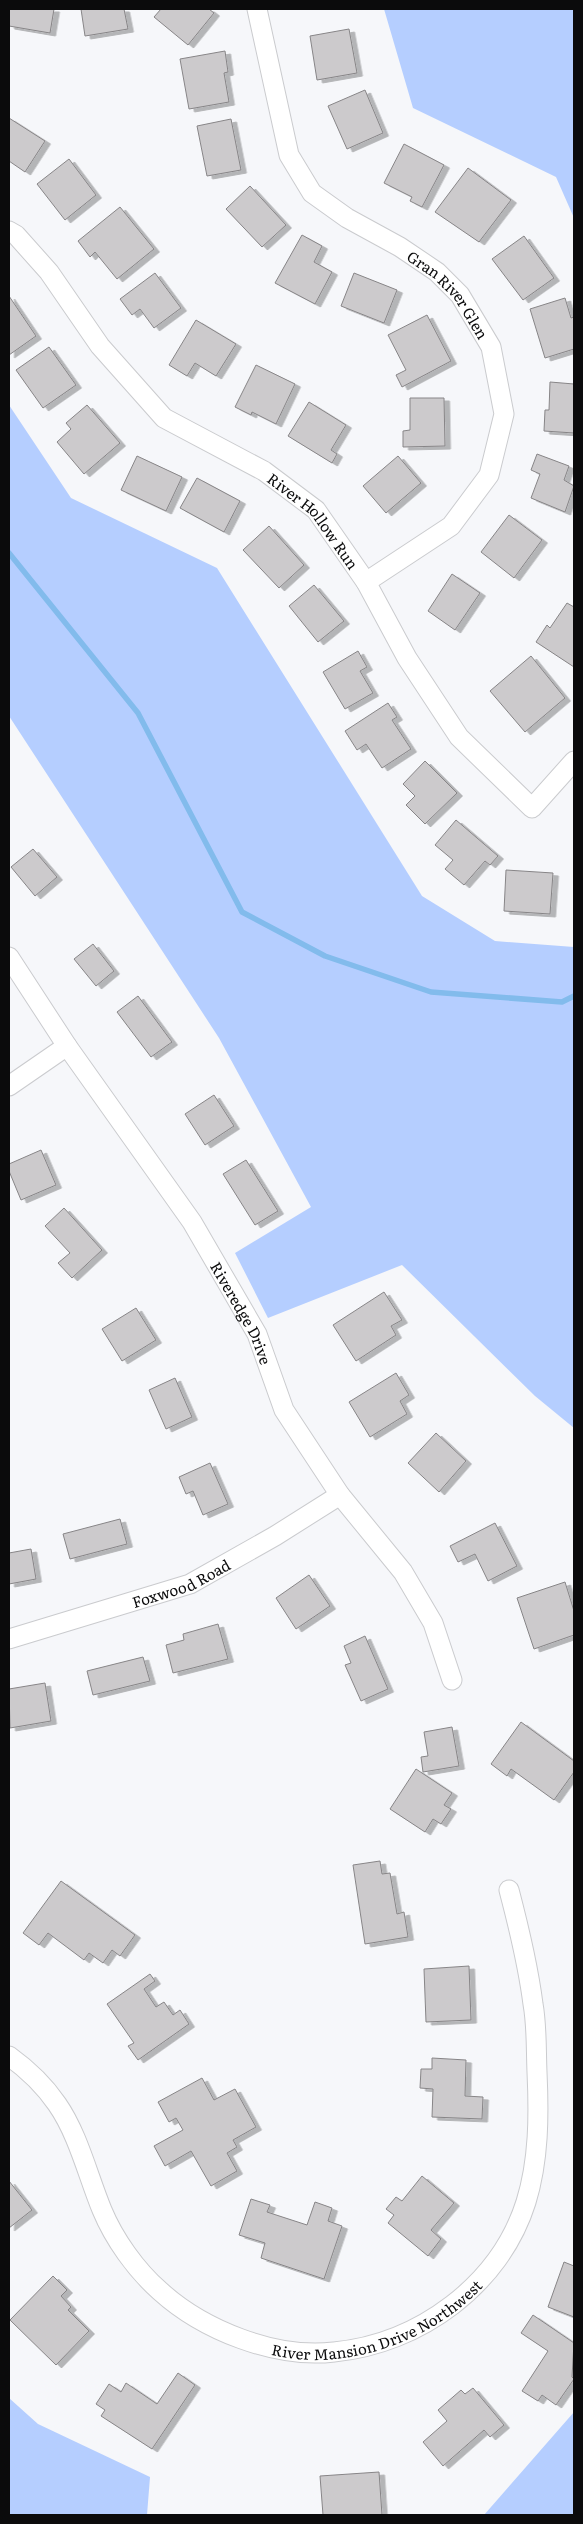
<svg xmlns="http://www.w3.org/2000/svg" width="583" height="2524" font-family="Literata,serif">
	<defs>
		<filter id="shadow"><feDropShadow dx="5.5" dy="3" stdDeviation="0" flood-color="#0004"/></filter>
	</defs>
	<rect width="100%" height="100%" fill="#f6f7fa"/>
	<path fill="#b5ceff" d="M384,9H574V218L556,177L413,108Z
		M9,405L71,498L217,568L422,896L495,941L574,947V1428L535,1396L402,1265L268,1318L235,1253L311,1207L219,1038L9,716Z
		M9,2398L38,2424L150,2477L147,2515H9Z
		M574,2412V2515H484Z"/>
	<g fill="none" stroke-linecap="round" stroke-linejoin="round">
		<path stroke="#82bbec" stroke-width="5.5" d="M9,553L138,713L242,912L325,956L431,992L562,1002L574,996"/>
	</g>
	<path fill="#cccacc" stroke="#878587" filter="url(#shadow)" d="M9,9H54L50,33L9,26Z
		M81,9H124L128,29L85,36Z
		M161,9H209L214,13L188,45L154,17Z
		M349,29L357,73L317,80L310,36Z
		M225,51L228,72L224,73L229,102L189,109L180,59Z
		M365,90L383,133L347,149L328,106Z
		M9,118L45,141L25,172L9,161Z
		M231,119L241,170L207,176L197,126Z
		M404,144L444,165L422,207L410,201L412,197L384,183Z
		M69,159L96,195L65,220L37,184Z
		M468,168L511,200L479,242L435,212Z
		M250,186L286,225L262,247L226,209Z
		M120,207L154,249L117,279L95,252L90,257L78,241Z
		M302,235L322,246L314,262L332,272L315,304L275,283Z
		M524,236L554,278L523,300L492,259Z
		M155,273L181,308L154,328L140,309L132,315L120,299Z
		M354,273L397,290L384,323L341,306Z
		M9,296L36,336L9,355Z
		M565,298L571,318L574,317V349L545,358L530,309Z
		M427,315L451,361L402,387L396,375L406,370L388,335Z
		M196,320L236,344L216,376L195,363L187,376L169,365Z
		M49,347L76,385L43,408L16,370Z
		M256,365L295,384L276,424L252,412L251,415L235,407Z
		M550,382L574,384V433L544,431L545,410H549Z
		M410,398H444L445,446L403,447V431L410,430Z
		M309,402L346,425L331,450L337,454L332,463L288,436Z
		M87,405L120,443L84,474L57,442L71,429L66,423Z
		M537,454L569,466L564,480L574,486L565,512L531,498L540,474L531,470Z
		M137,456L182,477L166,511L121,490Z
		M398,456L421,483L386,513L363,486Z
		M197,478L240,501L224,532L180,508Z
		M509,515L542,540L514,578L481,552Z
		M269,526L304,565L279,588L243,550Z
		M452,574L480,593L455,630L428,611Z
		M314,585L344,621L318,642L289,606Z
		M567,603L574,607V667L536,642L547,625L550,628Z
		M358,651L367,667L360,671L373,693L345,709L323,672Z
		M531,656L565,698L525,732L490,691Z
		M388,703L397,717L392,720L411,749L382,768L366,744L357,750L345,731Z
		M425,761L457,793L425,824L406,805L415,796L403,784Z
		M456,820L498,856L490,865L485,861L464,885L445,869L453,860L435,845Z
		M33,849L57,877L35,896L11,867Z
		M506,870L553,873L550,914L504,911Z
		M93,944L114,971L96,986L74,959Z
		M138,996L172,1042L151,1057L117,1012Z
		M214,1095L234,1126L205,1145L185,1114Z
		M41,1150L56,1185L21,1200L9,1171V1164Z
		M246,1160L278,1211L255,1225L223,1174Z
		M64,1208L102,1250L72,1278L58,1263L70,1253L45,1226Z
		M384,1292L402,1320L391,1326L396,1335L356,1361L333,1325Z
		M136,1308L156,1340L122,1361L102,1329Z
		M396,1373L409,1395L400,1401L407,1414L370,1437L349,1402Z
		M175,1378L192,1417L166,1429L149,1390Z
		M436,1433L466,1461L439,1492L408,1463Z
		M210,1463L228,1504L203,1515L193,1491L186,1494L179,1477Z
		M120,1519L127,1544L70,1559L63,1534Z
		M495,1523L517,1566L488,1581L475,1554L458,1562L450,1546Z
		M31,1549L36,1579L9,1584V1553Z
		M309,1575L330,1606L296,1629L276,1598Z
		M565,1582L574,1611V1635L534,1649L517,1598Z
		M218,1624L228,1659L173,1673L166,1645L184,1640L183,1634Z
		M365,1636L388,1689L361,1701L345,1665L351,1663L344,1646Z
		M143,1657L150,1681L93,1695L87,1671Z
		M45,1683L51,1721L10,1728L9,1689Z
		M521,1722L574,1761V1772L554,1800L511,1769L507,1776L491,1764Z
		M452,1727L459,1766L423,1772L421,1757L428,1756L424,1732Z
		M416,1769L452,1793L444,1805L451,1809L441,1824L433,1819L425,1832L390,1809Z
		M380,1861L382,1874L390,1873L397,1914L404,1912L408,1937L365,1944L353,1865Z
		M61,1881L135,1935L120,1956L112,1950L103,1963L89,1953L84,1960L48,1933L39,1945L23,1933Z
		M469,1966L471,2020L426,2022L424,1969Z
		M150,1974L155,1981L144,1989L156,2007L164,2002L173,2015L180,2010L189,2024L138,2060L128,2046L134,2043L107,2004Z
		M432,2058L466,2060L465,2096L483,2097L482,2119L432,2117L433,2089L420,2088L421,2069H432Z
		M202,2078L214,2100L235,2089L256,2127L233,2140L237,2147L227,2153L237,2171L211,2186L191,2151L165,2166L154,2146L183,2130L176,2118L169,2122L158,2102Z
		M422,2176L454,2203L431,2230L441,2239L428,2256L388,2223L394,2215L386,2209L396,2197L402,2201Z
		M9,2181L32,2210L9,2228Z
		M251,2199L270,2205L267,2212L307,2225L315,2202L332,2208L328,2221L342,2226L324,2279L261,2258L265,2243L239,2235Z
		M564,2262L574,2266V2317L548,2307Z
		M53,2276L67,2290L61,2296L71,2307L68,2310L89,2331L56,2365L10,2320Z
		M533,2315L574,2343L572,2377L574,2379L556,2405L542,2395L538,2401L522,2391L548,2351L521,2333Z
		M178,2373L195,2385L152,2449L101,2416L105,2410L96,2404L109,2384L121,2392L126,2383L157,2404Z
		M473,2388L504,2425L490,2437L484,2430L443,2466L423,2442L447,2421L438,2410L461,2390L465,2394Z
		M379,2472L382,2515H323L320,2476Z"/>
	<g fill="none" stroke-linecap="round" stroke-linejoin="round">
		<g stroke="#cacbce" stroke-width="21">
			<g id="minor">
				<path id="s1" d="M257,9L289,155L312,193L347,218L400,247L437,272L460,295L491,347L504,414L489,475L451,526L366,582"/>
				<path id="s2" d="M9,231L16,235L49,272L100,346L164,418L264,471L316,510L366,582L407,658L459,737L532,808L574,761"/>
				<path id="s3" d="M9,957L67,1046L192,1222L257,1334L284,1410L340,1495L403,1572L433,1623L452,1680"/>
				<path d="M9,1086L67,1046"/>
				<path id="s4" d="M9,1639L190,1584L275,1536L340,1495"/>
				<path id="s5" d="M9,2056C27,2069 44,2085 57,2104C78,2134 88,2176 102,2210C114,2239 136,2270 160,2291C203,2330 275,2359 334,2352C419,2344 500,2285 526,2202C539,2160 539,2115 537,2072C536,2049 537,2026 533,2004C528,1965 519,1928 509,1890"/>
			</g>
		</g>
		<use href="#minor" stroke="#fff" stroke-width="19"/>
	</g>
	<g text-anchor="middle" dominant-baseline="central" stroke-width="4.5" stroke-linejoin="round" paint-order="stroke">
		<g font-size="15" fill="#0b0b0c" stroke="#f6f7fa">
			<text stroke="none"><textPath href="#s1" startOffset="366">Gran River Glen</textPath></text>
			<text stroke="none"><textPath href="#s2" startOffset="428">River Hollow Run</textPath></text>
			<text stroke="none"><textPath href="#s3" startOffset="426">Riveredge Drive</textPath></text>
			<text stroke="none"><textPath href="#s4" startOffset="181">Foxwood Road</textPath></text>
			<text stroke="none"><textPath href="#s5" startOffset="524">River Mansion Drive Northwest</textPath></text>
		</g>
	</g>
	<rect width="583" height="2524" fill="none" stroke="#0b0b0c" stroke-width="20"/>
</svg>
